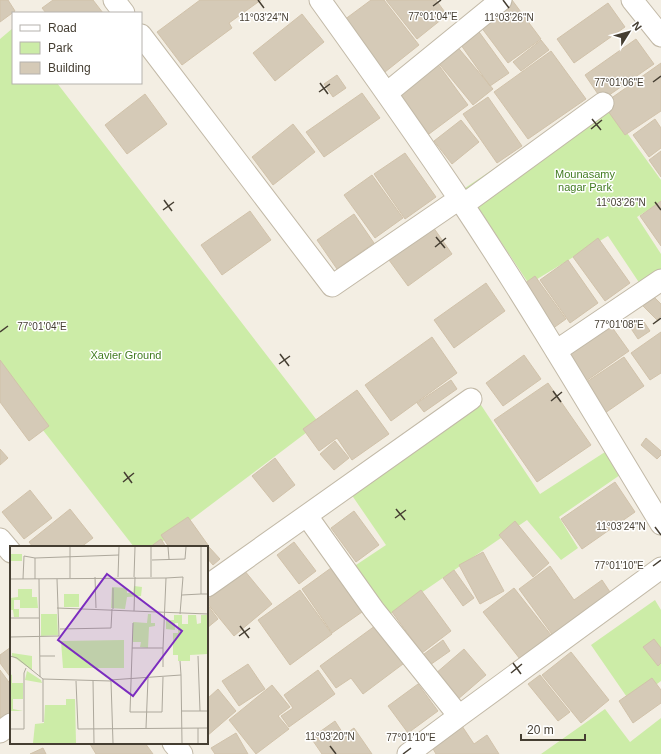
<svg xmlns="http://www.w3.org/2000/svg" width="661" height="754" font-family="Helvetica,sans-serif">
	<rect width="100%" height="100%" fill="#f3eee3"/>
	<path fill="#cceca7" d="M13,28V83H57L319,423L155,547H134L0,375V39Z
		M601,97L661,180V202L637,217L661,254V289L648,296L608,236L529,284L465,188Z
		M477,399L540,494L605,452L620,475L559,517L578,548L561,560L527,520L386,617L353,567L386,545L349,491Z
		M655,600L661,610V681L631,703L591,645Z
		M605,709L630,742L661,718V754H541Z"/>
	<path fill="#d5cab7" stroke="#d1c2aa" d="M0,0H8L15,11L0,22Z
		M53,0H93L103,13H46L42,8Z
		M200,0H261L229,23L232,28L182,65L157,32Z
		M371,0H384L419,45L385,72L344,20Z
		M386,0H436L447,15L417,39Z
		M509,0H512L541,39L508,63L478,23Z
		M608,3L625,27L574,63L557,39Z
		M302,14L324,42L275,81L253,53Z
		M474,25L509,73L490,86L456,38Z
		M636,39L654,64L602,100L585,75Z
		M541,40L549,50L521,71L513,62Z
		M455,44L493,89L473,105L436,60Z
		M551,51L586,99L528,139L494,92Z
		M435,60L468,105L429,134L395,89Z
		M661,63V111L625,135L603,104Z
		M337,75L346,88L333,97L324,84Z
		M362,93L380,118L324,157L306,132Z
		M145,94L167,124L127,154L105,125Z
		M488,97L522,146L497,163L463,114Z
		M655,119L661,128V148L649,157L633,135Z
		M461,120L479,142L452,164L434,141Z
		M293,124L315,152L273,185L252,157Z
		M661,151V177L649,160Z
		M405,153L436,197L405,219L374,174Z
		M372,175L403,218L375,238L344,195Z
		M661,201V246L640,216Z
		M250,211L271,240L222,275L201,245Z
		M354,214L374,243L337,269L317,240Z
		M433,227L452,254L408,286L389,260Z
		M598,238L630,283L605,301L573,257Z
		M568,260L598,303L570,323L540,280Z
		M535,276L566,319L552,329L521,286Z
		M486,283L505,311L454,348L434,320Z
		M652,295L661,304V316L657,320L642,305Z
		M642,319L650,331L638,339L630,327Z
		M609,323L629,351L586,381L566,352Z
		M661,332V373L650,380L631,353Z
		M432,337L457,373L391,421L365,385Z
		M524,355L541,379L503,406L486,383Z
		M624,357L644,386L605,413L585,383Z
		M0,360L49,426L29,441L0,402Z
		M451,380L457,389L424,412L417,403Z
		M548,383L591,445L537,482L494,420Z
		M357,390L389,434L352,460L337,438L319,451L303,429Z
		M646,438L661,451V455L657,459L641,445Z
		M335,441L349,458L334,470L320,454Z
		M0,449L8,458L0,465Z
		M275,458L295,485L273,502L252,476Z
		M615,482L635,512L582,549L561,519Z
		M30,490L52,518L24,539L2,512Z
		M70,509L93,538L81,547H33L29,542Z
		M354,511L379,545L356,562L331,528Z
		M188,517L208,545L206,547H169L161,535Z
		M515,521L549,563L533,577L499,535Z
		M161,539L166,547H150Z
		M294,542L316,571L299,584L277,555Z
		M209,547L220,559L213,565L207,558V548Z
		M483,552L504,591L480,604L459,565Z
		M550,566L574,600L602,580L612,595L554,637L519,589Z
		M331,568L362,612L332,633L302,589Z
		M244,570L272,604L234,636L207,603V600Z
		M454,570L474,598L463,606L443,578Z
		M514,588L551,635L520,659L483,612Z
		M300,590L332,634L290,665L258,620Z
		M421,590L451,631L422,653L392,612Z
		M209,607L218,619L207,628V609Z
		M379,623L407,661L363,694L351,678L336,688L320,666Z
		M654,639L661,648V663L658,666L643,647Z
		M443,640L450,651L427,667L420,657Z
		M11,647V678L0,663V655Z
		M464,649L486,675L457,700L435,674Z
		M571,652L609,700L581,723L542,675Z
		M248,664L265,689L239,706L222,681Z
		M0,670L11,685V714L0,722Z
		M318,670L335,694L289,727L281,716L293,708L284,695Z
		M540,675L570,712L558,721L528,684Z
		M652,678L661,690V703L633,723L619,701Z
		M418,684L438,711L408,733L388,706Z
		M272,685L290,707L278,716L289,729L256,754L229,720Z
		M218,689L236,711L207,736V699Z
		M335,721L344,735L354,728L372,754H322L311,738Z
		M462,726L474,744L487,735L499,754H436L432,747Z
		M236,733L248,754H215L211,748Z
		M91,743H145L153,754H96L90,744Z
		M43,748L46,754H30Z"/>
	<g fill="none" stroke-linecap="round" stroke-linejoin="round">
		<g stroke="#c2b9a7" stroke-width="23">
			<path id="minor" d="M114,0L124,13
				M320,0C369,68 417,136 464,206C533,310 596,417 661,524
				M632,0L661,36
				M141,35L332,286L459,199
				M387,93L501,0
				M463,205L603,103
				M556,351L661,280
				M307,516L374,610L459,716L661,568
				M0,539L11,552
				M207,586L471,399
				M0,732L11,724
				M173,743L182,754
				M408,754L459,716"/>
		</g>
		<use href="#minor" stroke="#fff" stroke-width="21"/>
	</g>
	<path fill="none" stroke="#453e32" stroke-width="1.5" d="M258,0L264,8M503,0L509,8M433,6L441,0M653,82L661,76M320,83L328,94M319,92L330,84M592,119L601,130M591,129L602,120M164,200L172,211M655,202L661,210M163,210L174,202M436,237L445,248M435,247L446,238M653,324L661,318M0,332L8,326M280,354L289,366M279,364L290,356M553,391L561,402M551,401L562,392M124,472L132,483M123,482L134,473M396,509L405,520M395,518L406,510M655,527L661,535M653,566L661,560M240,626L249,638M239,636L250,628M513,663L521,674M511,673L522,664M330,746L336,754M403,754L411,748"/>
	<g text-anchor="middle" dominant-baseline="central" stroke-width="3" stroke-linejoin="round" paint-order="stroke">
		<g font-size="11" fill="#427c21" stroke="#fff">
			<text x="585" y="174">Mounasamy<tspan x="585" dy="13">nagar Park</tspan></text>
			<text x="126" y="355">Xavier Ground</text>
		</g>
	</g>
	<g transform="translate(10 546)">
		<rect width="198" height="198" fill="#f3eee3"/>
		<path d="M0,8H12V15H0ZM124,40L132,41L131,50L117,51L115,63L101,62L102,41L117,42V47H123ZM8,43H22V51H27L28,62H10V54H4V63H9V71H4L3,64H0V52L8,51ZM54,48H69V61H54ZM31,68H47L48,89L31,90ZM138,68H141V77H145V80L139,81L138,102L130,101L131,96H123V76L137,77ZM164,69H172V78H178V69H186L187,78L191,77V69H198V108L180,109V115H168V109H163V87H168V77H165V84L156,83V74H164ZM114,94V122H53L51,95ZM2,107L22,110V124L2,110ZM17,125L31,134L32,137L15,134ZM0,128L2,129V137H13V153H3V163L13,165H0ZM56,153H65L66,197H23L25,178L34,177L35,159H56Z" fill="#cceca7"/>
		<path fill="none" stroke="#ada89c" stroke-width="1" d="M60,1V32M158,1L159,13M191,1V48H198M142,14L175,13L176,1M85,31L86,62M108,31L109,1M124,31L125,1M141,31V1M156,32L173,31L170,68M0,33L156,32L153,102H122M13,33L14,10L25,12M25,33V12L109,9M29,33L30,131M172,49L191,48M47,62L198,68M103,63V42M124,65L125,31M0,72H29M123,77L120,166H152L153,131M50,83L101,82L102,63M0,91L49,90L47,33M0,110L7,112L33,133L101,135L103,197M30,110H45M188,110L190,165M153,121V102M171,129L172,197M33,133V176M83,134L84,197M100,134L171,129L170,115M66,135L68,183L198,182M171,165H198M136,182L138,132M188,182V197M0,183H14V127L16,122"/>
		<path fill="#7b2cbf" fill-opacity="0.15" stroke="#7b2cbf" stroke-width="2" d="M97,28L172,85L123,150L48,94Z"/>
		<rect width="198" height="198" fill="none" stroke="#453e32" stroke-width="2"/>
	</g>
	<g font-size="10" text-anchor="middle" fill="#453e32" stroke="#fff" stroke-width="3" stroke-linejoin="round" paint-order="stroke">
		<text x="433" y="20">77°01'04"E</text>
		<text x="264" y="21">11°03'24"N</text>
		<text x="509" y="21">11°03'26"N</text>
		<text x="619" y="86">77°01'06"E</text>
		<text x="621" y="206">11°03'26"N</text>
		<text x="619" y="328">77°01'08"E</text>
		<text x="42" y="330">77°01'04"E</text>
		<text x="621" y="530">11°03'24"N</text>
		<text x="619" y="569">77°01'10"E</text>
		<text x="330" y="740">11°03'20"N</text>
		<text x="411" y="741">77°01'10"E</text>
	</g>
	<rect x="12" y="12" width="130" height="72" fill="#ffffff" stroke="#b5b2ad"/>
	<rect x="20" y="25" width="20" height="6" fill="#ffffff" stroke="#b5b2ad"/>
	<text x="48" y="32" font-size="12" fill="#453e32">Road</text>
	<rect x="20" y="42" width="20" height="12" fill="#cceca7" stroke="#b5b2ad"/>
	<text x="48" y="52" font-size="12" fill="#453e32">Park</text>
	<rect x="20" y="62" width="20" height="12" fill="#d5cab7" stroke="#b5b2ad"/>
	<text x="48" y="72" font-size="12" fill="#453e32">Building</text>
	<g transform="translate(629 32) rotate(53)" stroke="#ffffff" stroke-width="3" paint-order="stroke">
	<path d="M0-3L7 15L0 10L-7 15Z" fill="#453e32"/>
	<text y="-6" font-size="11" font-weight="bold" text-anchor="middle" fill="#453e32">N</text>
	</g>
	<path d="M521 734v6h64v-6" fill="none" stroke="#453e32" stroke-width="2"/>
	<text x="527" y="734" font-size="12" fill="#453e32" stroke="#ffffff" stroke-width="3" paint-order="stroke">20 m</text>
</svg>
